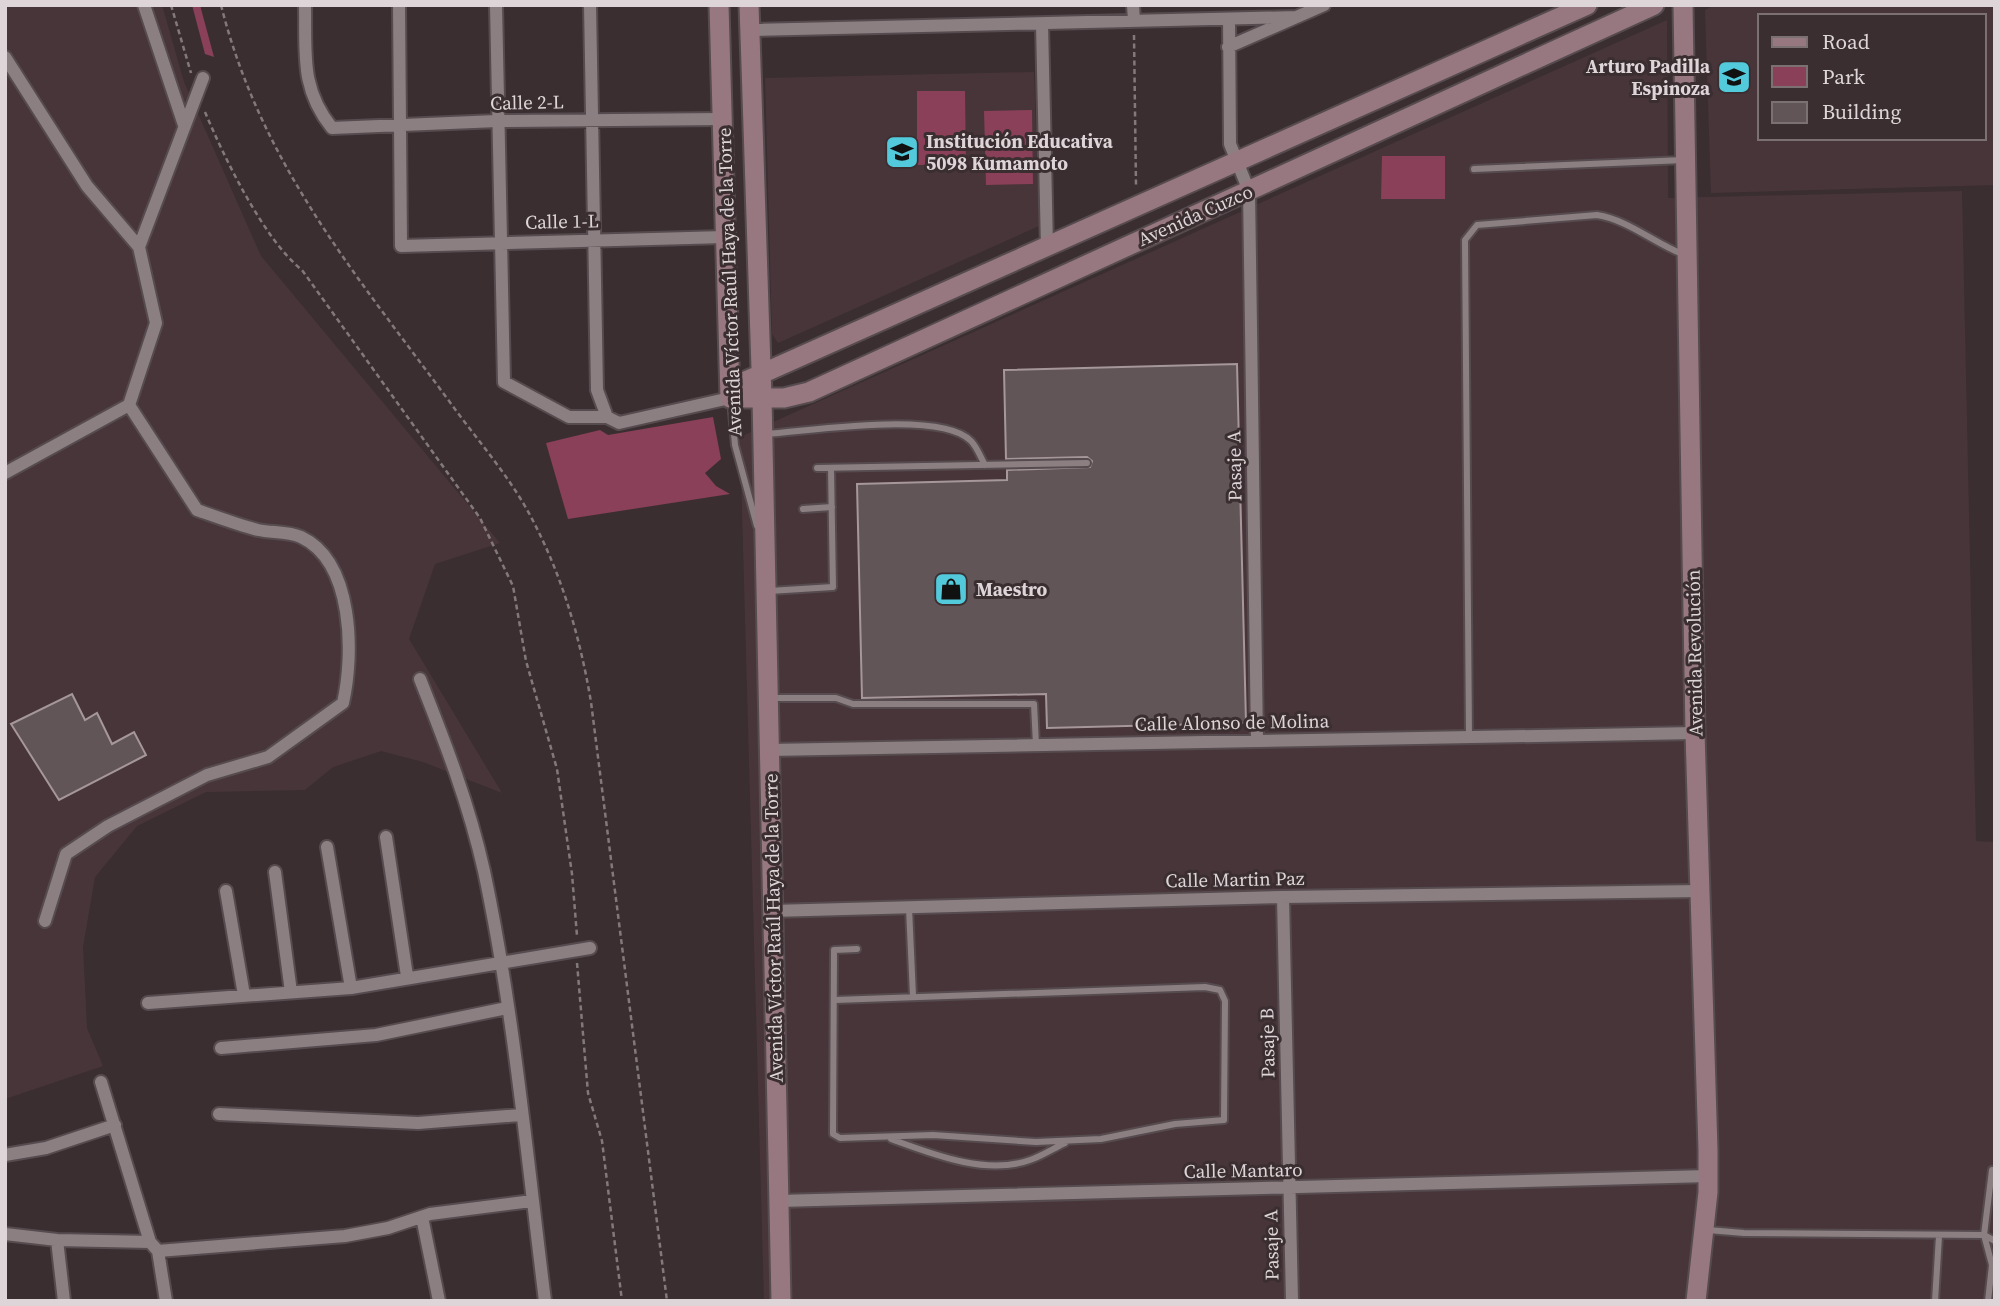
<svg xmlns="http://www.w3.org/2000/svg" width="2000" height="1306" font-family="'Source Serif 4',serif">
	<rect width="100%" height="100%" fill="#3a2e31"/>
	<path fill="#48353a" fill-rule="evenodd" d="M5,5H162L184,82L261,256L500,543L435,564L409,639L502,793L423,762L381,751L333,767L305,790L206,792L137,826L95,877L83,947L87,1028L103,1066L5,1099Z
		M1715,5H1995V185L1711,193L1705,10ZM1760,16H1984V138H1760Z
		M1667,20L1668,198L1962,191L1976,841L1995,842V1301H764L740,437Z
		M1034,72L1039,226L778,343L772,334L765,78Z"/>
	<path fill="#894058" d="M192,5H200L214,57L205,54Z
		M917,91H965L966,164L917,165Z
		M1032,110L1033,184L986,185L984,111Z
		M1382,156H1445V199H1381Z
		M713,417L721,459L705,473L716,486L730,494L568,519L546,443L600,430L608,435Z"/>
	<path fill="#615558" stroke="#a5979a" stroke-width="2" d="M1237,364L1246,723L1047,728L1046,694L862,698L857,484L1007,480V470L1090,467L1092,461L1087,457L1006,459L1004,370Z
		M72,694L85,720L97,713L112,744L134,732L146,755L59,800L11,724Z"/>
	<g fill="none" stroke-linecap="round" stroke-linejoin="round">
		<g stroke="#564b4e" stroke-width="10">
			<path id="lane" d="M1474,169L1684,160
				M731,400L735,445L757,526
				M767,434C811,431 941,410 971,441C977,447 981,458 985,465
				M817,468L1087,463
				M803,509L832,507
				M769,591L833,587L831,468
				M770,698H836L853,704H1034L1036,745
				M1469,737L1465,240L1477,225L1597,215C1629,220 1655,244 1685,255
				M909,908L913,996
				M835,1000L1205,987L1220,990L1225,1001L1224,1120L1175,1124L1101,1139L1036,1142L933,1135L840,1138L833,1134L834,950L857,949
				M891,1139C932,1154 986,1176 1030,1160C1042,1156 1054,1148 1065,1143
				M1708,1230L1744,1233L1984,1235L1995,1241
				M1935,1301L1939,1236
				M1988,1301L1992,1265L1984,1235L1992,1170"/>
		</g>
		<g stroke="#564b4e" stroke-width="16">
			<path id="street" d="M144,5L184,125
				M305,5C306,54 300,88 332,128L497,121L722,119
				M399,5L401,246L725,237
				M496,5L504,382L569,417H607L619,423L730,398
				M590,5L597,390L607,417
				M1133,5L1134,21
				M1229,19L1230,144L1249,191L1257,741
				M1042,24L1047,248
				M750,30L1297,17
				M1228,47L1324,5
				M5,57L87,186L139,247
				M5,473L129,405L156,323L139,247L203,78
				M420,679C445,742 469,804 484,871C514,1012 527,1158 545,1301
				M769,750L1695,733
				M386,837L407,976
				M327,847L351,988
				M275,872L291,992
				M226,891L244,995
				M1283,897L1292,1301
				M772,911L1283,897L1700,891
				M45,921L66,854L108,826L207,775L268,757L343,703C354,655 354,562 301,537C288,531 272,533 258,530C238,525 217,517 197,510L129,405
				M148,1003L351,988L590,948
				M221,1048L376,1035L507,1008
				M101,1082L150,1242
				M219,1114L418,1123L521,1115
				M5,1155L46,1148L115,1125
				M779,1201L1708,1176
				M422,1217L439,1301
				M5,1234L57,1240L150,1242L158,1251L345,1236L388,1228L430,1214L532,1201
				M57,1240L64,1301
				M158,1251L166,1301"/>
		</g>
		<g stroke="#564b4e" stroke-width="23">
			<path id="secondary" d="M719,5L730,398H784L809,392L1654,5
				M749,5L762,398L781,1301
				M1683,5L1695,733L1708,1150V1192L1696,1301
				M730,388L1587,5"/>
		</g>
		<path stroke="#83797b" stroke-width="2.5" stroke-dasharray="5 3.5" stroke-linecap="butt" d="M171,5L191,73
			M221,5C261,164 357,276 452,405C478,441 510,477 531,517C562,575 580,637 591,702L667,1301
			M1134,35L1136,186
			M205,112C224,157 264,240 302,270L480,518L513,586L526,661L557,769L572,874L577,936
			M577,963L588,1093L602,1141L622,1301"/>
		<use href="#lane" stroke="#8c7f82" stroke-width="6"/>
		<use href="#street" stroke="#8c7f82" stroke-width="12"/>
		<use href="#secondary" stroke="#977881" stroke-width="19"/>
	</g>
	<defs>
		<g id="school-square" transform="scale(1.75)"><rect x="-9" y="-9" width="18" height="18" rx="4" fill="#53cadc" stroke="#3a2e31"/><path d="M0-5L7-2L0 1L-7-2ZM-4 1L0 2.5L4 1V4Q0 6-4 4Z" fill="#111"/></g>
		<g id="shop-square" transform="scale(1.75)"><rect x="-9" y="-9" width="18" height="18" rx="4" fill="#53cadc" stroke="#3a2e31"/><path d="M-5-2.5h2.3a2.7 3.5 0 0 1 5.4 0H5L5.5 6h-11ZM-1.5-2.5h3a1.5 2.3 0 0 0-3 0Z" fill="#111"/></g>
	</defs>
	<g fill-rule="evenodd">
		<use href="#school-square" x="1734" y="77"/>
		<use href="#school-square" x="902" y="152"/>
		<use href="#shop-square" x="951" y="589"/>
	</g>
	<g text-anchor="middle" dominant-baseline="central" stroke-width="6" stroke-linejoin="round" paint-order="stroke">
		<g font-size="19" font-weight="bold" fill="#ddd5d7" stroke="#3a2e31" text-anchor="start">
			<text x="1710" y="66" text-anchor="end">Arturo Padilla<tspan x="1710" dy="22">Espinoza</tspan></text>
			<text x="926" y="141">Institución Educativa<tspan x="926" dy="22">5098 Kumamoto</tspan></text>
			<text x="976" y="589">Maestro</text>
		</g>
		<g font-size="19" fill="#ddd5d7" stroke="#3a2e31">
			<text transform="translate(527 102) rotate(-1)">Calle 2-L</text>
			<text transform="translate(1195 215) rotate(-24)">Avenida Cuzco</text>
			<text transform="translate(562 221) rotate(-1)">Calle 1-L</text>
			<text transform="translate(729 282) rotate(-92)">Avenida Víctor Raúl Haya de la Torre</text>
			<text transform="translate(1234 466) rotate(-91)">Pasaje A</text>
			<text transform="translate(1694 653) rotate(-91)">Avenida Revolución</text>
			<text transform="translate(1232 722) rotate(-1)">Calle Alonso de Molina</text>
			<text transform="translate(1235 879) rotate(-1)">Calle Martin Paz</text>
			<text transform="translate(773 928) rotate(-91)">Avenida Víctor Raúl Haya de la Torre</text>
			<text transform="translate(1267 1043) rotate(-91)">Pasaje B</text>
			<text transform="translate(1243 1170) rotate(-1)">Calle Mantaro</text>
			<text transform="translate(1271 1245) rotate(-91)">Pasaje A</text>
		</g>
	</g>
	<rect width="2000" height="1306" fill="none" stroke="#ddd5d7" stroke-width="14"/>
	<rect x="1758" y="14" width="228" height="126" fill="#3a2e31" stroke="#7b7173" stroke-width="2"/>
	<rect x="1772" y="37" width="35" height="10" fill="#977881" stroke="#7b7173" stroke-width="2"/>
	<text x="1822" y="49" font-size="21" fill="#ddd5d7">Road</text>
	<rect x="1772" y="66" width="35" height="21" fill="#894058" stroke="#7b7173" stroke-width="2"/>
	<text x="1822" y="84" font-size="21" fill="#ddd5d7">Park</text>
	<rect x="1772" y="102" width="35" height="21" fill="#615558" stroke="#7b7173" stroke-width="2"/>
	<text x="1822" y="119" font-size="21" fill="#ddd5d7">Building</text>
</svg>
